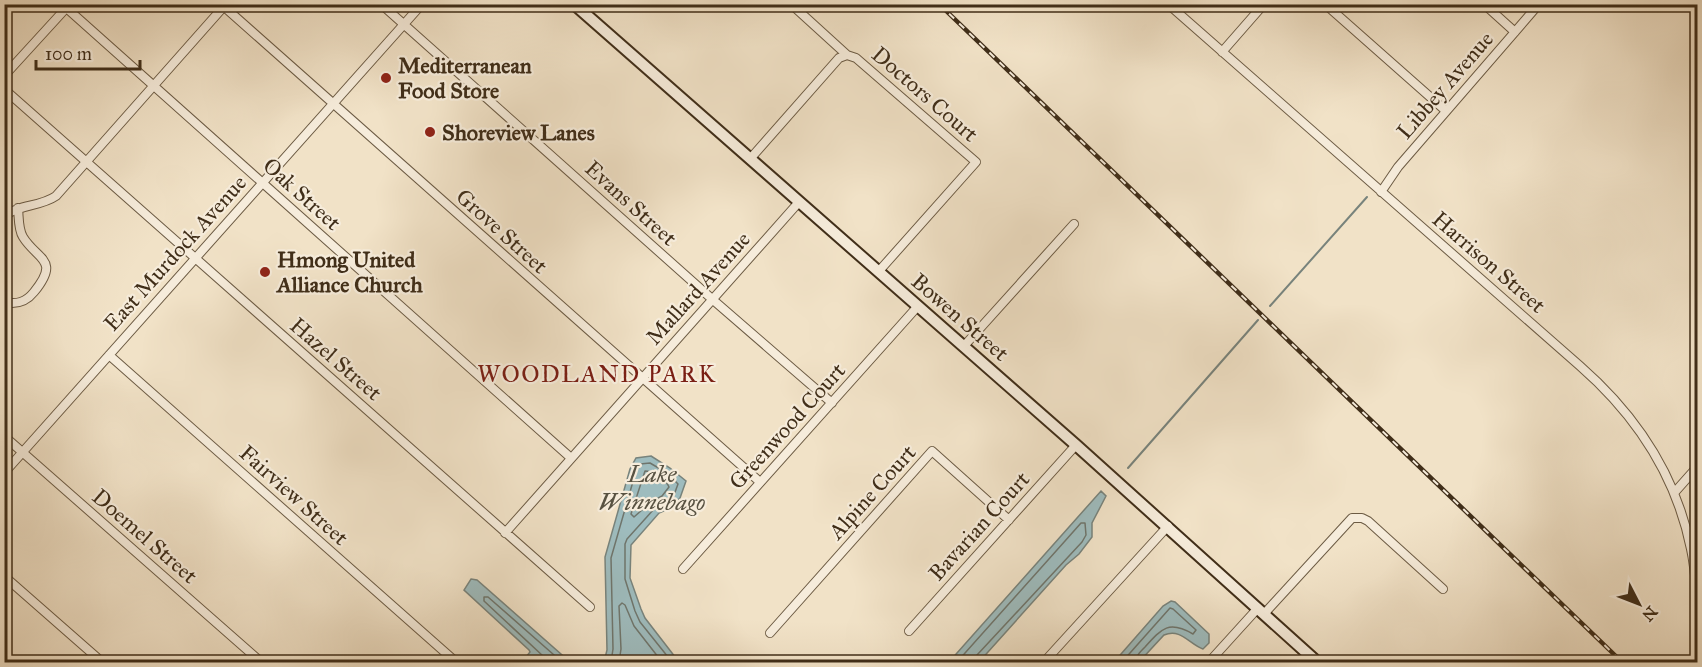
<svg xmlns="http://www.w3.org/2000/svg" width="1702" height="667" font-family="'IM FELL Great Primer',serif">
	<rect width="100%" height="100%" fill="#f1e2c7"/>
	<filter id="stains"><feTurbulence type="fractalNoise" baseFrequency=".00333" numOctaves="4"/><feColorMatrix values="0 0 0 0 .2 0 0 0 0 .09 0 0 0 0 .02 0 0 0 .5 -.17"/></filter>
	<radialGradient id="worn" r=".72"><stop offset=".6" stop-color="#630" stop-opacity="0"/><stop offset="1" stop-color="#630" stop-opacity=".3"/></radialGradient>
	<path fill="#9ebcbe" stroke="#78837c" stroke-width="1.5" d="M651,456L670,468L686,481L680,498L670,508L659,513L631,545L630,578L641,609L645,618L679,662H604L607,650L605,557L630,469L636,458Z
		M1101,491L1106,496L1092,523V537L1079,554L1066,565L979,662H949Z
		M471,579L477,580L570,662H542L534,656L529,660L526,657L530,652L529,650L464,590Z
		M1171,601L1175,602L1209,634V643L1203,649C1189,644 1181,628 1164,635L1139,662H1114L1163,606Z"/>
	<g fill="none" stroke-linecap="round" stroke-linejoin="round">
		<path stroke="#6f756c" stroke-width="1.5" d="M645,471C653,471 666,480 669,487L662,496L651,502L634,517L631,514Z
			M545,662L543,656L484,601V597H488L562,662
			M611,662L613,649L611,558L636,471L640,464L650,463L667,473L678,484L674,495L666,503L654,509L627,539L625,544V579L635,611L640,622L672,662
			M619,662L621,649L619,606L622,603L625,605L634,626L662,662
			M957,662L1065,541L1081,523H1085L1086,535L1082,542L977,655L974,662
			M1122,662L1170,608L1173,609L1196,630L1193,634C1169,620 1162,628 1145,647C1140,652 1136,656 1135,662"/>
		<path stroke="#78837c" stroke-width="2" d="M1270,306L1367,197
			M1128,468L1258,320"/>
		<g stroke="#6c5b44" stroke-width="10">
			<path id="minor" d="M62,4L571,458
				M221,4L760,482
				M381,4L712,299L832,403
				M791,4L847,55
				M1168,4L1580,366C1636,415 1676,475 1691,549C1695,567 1696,586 1698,605
				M1325,4L1446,111
				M1484,4L1515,32
				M1222,52L1264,4
				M4,76L68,6
				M4,89L590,607
				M750,159L839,58L847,55L856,58L976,162L879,271
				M1381,192L1398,167L1539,4
				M4,216C20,204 40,207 56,196L226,4
				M4,302C17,305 26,302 34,292C61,259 37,260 23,237C18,229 19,217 18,208
				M964,346L1074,224
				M109,355L456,662
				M4,436L261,662
				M4,473L422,4
				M1674,493L1698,466
				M505,533L799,202
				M683,569L918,306
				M4,576L102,662
				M1264,614L1352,518H1362L1368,521L1443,589
				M909,631L1076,445
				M770,633L932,451L1009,520
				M1044,662L1168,526
				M1209,662L1258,608"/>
		</g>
		<g stroke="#402e19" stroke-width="14">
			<path id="secondary" d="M574,4L1076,445L1317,662"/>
		</g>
		<use href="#minor" stroke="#f6ecdb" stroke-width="8"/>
		<use href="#secondary" stroke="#f6ecdb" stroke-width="10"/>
		<g stroke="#402e19" stroke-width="4.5">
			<path id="rail" d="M939,4L1622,662"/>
		</g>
		<use href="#rail" stroke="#f6ecdb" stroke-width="2" stroke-dasharray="7" stroke-linecap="butt"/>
	</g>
	<g fill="#8f2418" stroke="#f6ecdb" stroke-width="2">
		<circle cx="386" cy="78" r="6"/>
		<circle cx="430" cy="132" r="6"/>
		<circle cx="265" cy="272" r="6"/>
	</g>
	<g text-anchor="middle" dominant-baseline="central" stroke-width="4.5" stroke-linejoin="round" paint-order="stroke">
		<g font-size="22" font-weight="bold" fill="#402e19" stroke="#f6ecdb" text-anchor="start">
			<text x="398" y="65">Mediterranean<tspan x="398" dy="25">Food Store</tspan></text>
			<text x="442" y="132">Shoreview Lanes</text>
			<text x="277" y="259">Hmong United<tspan x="277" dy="25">Alliance Church</tspan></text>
		</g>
		<g font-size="22" fill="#402e19" stroke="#f6ecdb">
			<text transform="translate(1445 85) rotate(-49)">Libbey Avenue</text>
			<text transform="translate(925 94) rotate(41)">Doctors Court</text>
			<text transform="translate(302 194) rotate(42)">Oak Street</text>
			<text transform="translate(631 203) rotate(42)">Evans Street</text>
			<text transform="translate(502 231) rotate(42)">Grove Street</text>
			<text transform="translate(175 253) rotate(-48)">East Murdock Avenue</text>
			<text transform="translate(1489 262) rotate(41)">Harrison Street</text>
			<text transform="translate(698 288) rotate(-48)">Mallard Avenue</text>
			<text transform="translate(960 317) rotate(41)">Bowen Street</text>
			<text transform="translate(336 359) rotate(41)">Hazel Street</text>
			<text transform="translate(787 426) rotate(-48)">Greenwood Court</text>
			<text transform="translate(872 492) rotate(-48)">Alpine Court</text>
			<text transform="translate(294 495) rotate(42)">Fairview Street</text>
			<text transform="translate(979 526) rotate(-48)">Bavarian Court</text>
			<text transform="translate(145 536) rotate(41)">Doemel Street</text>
		</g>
		<g font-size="24" letter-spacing="1.5" fill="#7a1f14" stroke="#f6ecdb">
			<text x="597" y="374">WOODLAND PARK</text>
		</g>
		<g font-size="24" font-style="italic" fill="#585242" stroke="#f6ecdb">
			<text x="652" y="474">Lake<tspan x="652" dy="28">Winnebago</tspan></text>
		</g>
	</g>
	<rect width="1702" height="667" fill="none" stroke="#f1e2c7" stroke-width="24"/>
	<rect x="6" y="6" width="1690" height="655" fill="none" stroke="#402e19" stroke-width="3"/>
	<rect x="12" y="12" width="1678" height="643" fill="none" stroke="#402e19" stroke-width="1.5"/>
	<g transform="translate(1639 604) rotate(132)" stroke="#f6ecdb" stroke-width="4.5" paint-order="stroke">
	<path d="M0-4.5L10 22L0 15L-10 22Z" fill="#402e19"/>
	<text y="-9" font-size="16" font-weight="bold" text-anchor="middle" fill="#402e19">N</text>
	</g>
	<path d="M36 60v9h104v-9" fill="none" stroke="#402e19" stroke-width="3"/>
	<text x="45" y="60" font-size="18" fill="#402e19" stroke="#f6ecdb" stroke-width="4.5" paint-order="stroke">100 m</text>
	<rect width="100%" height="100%" filter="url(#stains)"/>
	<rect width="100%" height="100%" fill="url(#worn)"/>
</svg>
